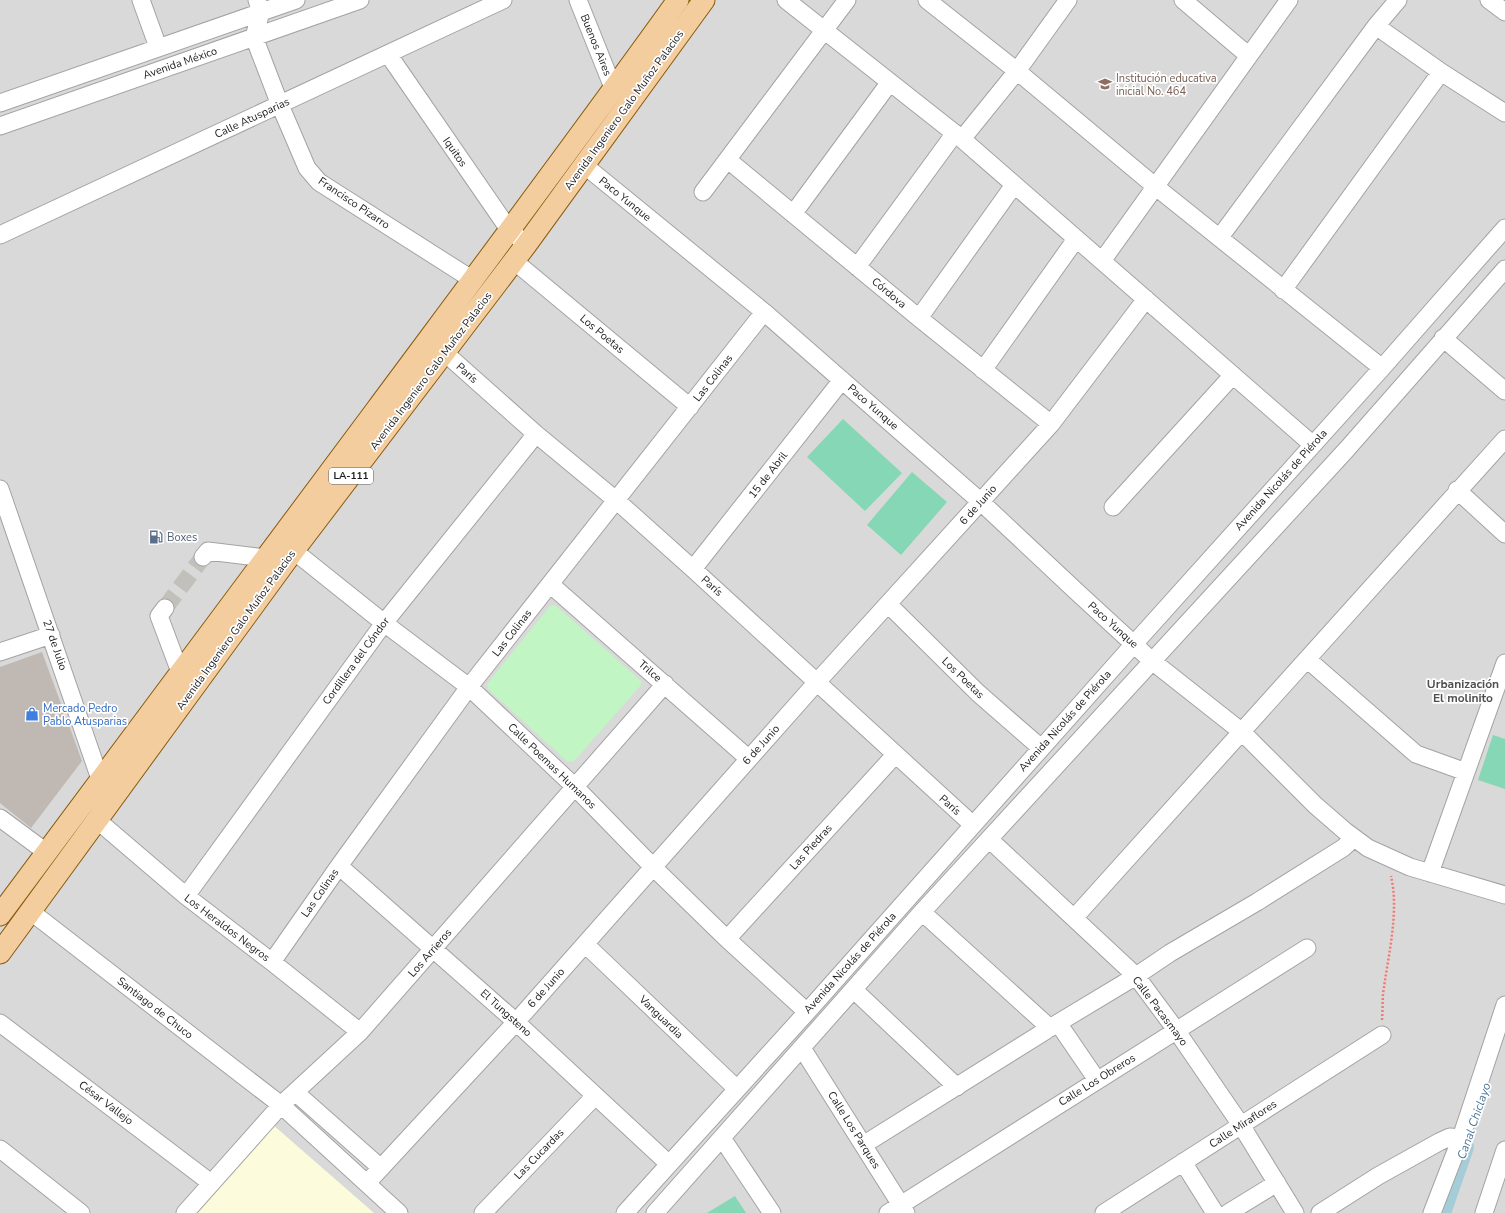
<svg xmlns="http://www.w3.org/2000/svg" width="1505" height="1213" font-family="'Nunito Sans',sans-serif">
	<rect width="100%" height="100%" fill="#ece9e2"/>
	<path fill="#dad9d9" d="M0,0H1505V1213H0Z"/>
	<path fill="#fcfbdb" d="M272,1124L374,1213H196Z"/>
	<path fill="#c1f5c3" d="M555,605L641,681V685L574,761L568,762L488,689L487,684L550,606Z"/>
	<path fill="#85d7b5" d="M843,419L902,473L865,511L807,457Z
		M912,472L947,502L901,555L867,525Z
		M1493,735L1505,739V789L1478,780Z
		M735,1196L746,1213H707Z"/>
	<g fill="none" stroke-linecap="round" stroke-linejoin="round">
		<path stroke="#a5cdd7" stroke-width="16" d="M1443,1213L1466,1147"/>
	</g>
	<path fill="#c0b8b2" d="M42,652L82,761L31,828L0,803V667Z"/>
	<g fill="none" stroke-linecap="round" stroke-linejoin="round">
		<path stroke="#c2c0ba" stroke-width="17" stroke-dasharray="17 8" stroke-linecap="butt" d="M165,608L203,557"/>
		<g stroke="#a3a3a3" stroke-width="19">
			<path id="minor" d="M141,0L158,47
				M257,0L261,12L254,37L280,105L307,168L319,182L473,280
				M578,0L614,90
				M786,0L962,139L1313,445
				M927,0L1017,71L1156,187L1382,368
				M1183,0L1249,56
				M1489,0L1505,12
				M1376,26L1441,72L1505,113
				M388,54L510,231L519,238
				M0,103L296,0
				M0,126L360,0
				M962,139L1017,71L1068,0
				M728,160L919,318L1051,424
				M584,165L764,312L981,502L1077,592L1152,661L1242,732L1315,805L1345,831L1368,848L1410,867L1505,895
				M703,192L847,0
				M793,214L890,82
				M0,235L503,0
				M1220,237L1376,26L1398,0
				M514,261L690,407
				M1102,261L1289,0
				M857,267L955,133
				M1283,290L1441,72
				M919,318L1014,185
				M1443,338L1505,391
				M445,353L536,434L617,501L693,569L973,825
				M983,370L1076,239
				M0,489L100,779L113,799
				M1457,490L1505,534
				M1113,507L1233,375
				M284,543L384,623L469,687L575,787L653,867L727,939L807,1012
				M203,557L208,551L265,558
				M693,569L842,380
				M550,584L749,759
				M888,604L978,693L1041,748
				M165,608L159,616L180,672
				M0,652L51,635
				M1307,659L1416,754L1466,772
				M0,818L46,852
				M97,820L186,896L272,962L360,1032
				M989,839L1136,976L1176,1030L1241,1125L1295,1213
				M339,866L516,1022L669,1164
				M1430,873L1505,663
				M186,896L384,623L536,434
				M30,911L281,1105L399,1213
				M922,912L1050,1028
				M1074,918L1505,439
				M727,939L895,755
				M585,944L737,1089
				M272,962L339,866L469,687L764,312
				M854,990L957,1087
				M0,1023L211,1183
				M1058,1023L1097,1080
				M802,1048L906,1213
				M295,1092L381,1168
				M722,1138L772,1213
				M863,1145L1058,1023L1136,976L1170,953L1257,902L1343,848L1354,838
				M0,1149L81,1213
				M1183,1162L1215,1213
				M367,1183L516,1022L817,682L1051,424L1146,299
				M185,1213L281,1105L360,1032L665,684
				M483,1213L595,1096
				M625,1213L807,1012L1134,644L1382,368L1505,228
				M655,1213L922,912L1347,449L1505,269
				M888,1213L1307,948
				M1104,1213L1382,1035
				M1228,1213L1277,1183
				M1320,1213L1378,1176L1439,1142L1450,1137L1461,1138
				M1432,1213L1461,1138L1505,1005
				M1484,1213L1505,1150"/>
		</g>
		<g stroke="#895b0b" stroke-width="23">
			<path id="major" d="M0,915C124,746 250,578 376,410C477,274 579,138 678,0
				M0,953L294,550L526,245L704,0"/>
		</g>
		<path stroke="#ef7a70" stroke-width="2.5" stroke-dasharray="2 2" stroke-linecap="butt" d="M1382,1020C1383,1009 1382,998 1384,987C1389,952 1399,911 1391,876"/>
		<use href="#minor" stroke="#fff" stroke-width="17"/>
		<use href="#major" stroke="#f4cd9f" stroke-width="21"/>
	</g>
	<defs>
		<g id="school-bare" transform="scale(1.08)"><path d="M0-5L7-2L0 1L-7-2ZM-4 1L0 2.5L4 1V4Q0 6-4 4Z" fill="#8d6e63" stroke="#fff" stroke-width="2.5" paint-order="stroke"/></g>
		<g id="fuel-bare" transform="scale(1.08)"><path d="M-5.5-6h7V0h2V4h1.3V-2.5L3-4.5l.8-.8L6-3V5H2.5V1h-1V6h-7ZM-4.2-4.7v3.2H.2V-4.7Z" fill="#5c6f8a" stroke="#fff" stroke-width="2.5" paint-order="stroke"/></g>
		<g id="shop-bare" transform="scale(1.08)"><path d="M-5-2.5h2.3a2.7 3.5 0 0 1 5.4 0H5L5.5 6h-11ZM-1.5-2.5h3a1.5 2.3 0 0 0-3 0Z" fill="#3f7fe0" stroke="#fff" stroke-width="2.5" paint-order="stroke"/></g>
	</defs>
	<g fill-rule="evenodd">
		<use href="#school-bare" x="1105" y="84"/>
		<use href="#fuel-bare" x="156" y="537"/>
		<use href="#shop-bare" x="32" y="714"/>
	</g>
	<g text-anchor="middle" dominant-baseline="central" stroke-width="3.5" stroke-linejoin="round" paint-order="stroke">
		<rect fill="#fff" stroke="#606060" stroke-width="1" x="329" y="468" width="44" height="16" rx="3"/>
		<g font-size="10" font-weight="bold" fill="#1c1c1c">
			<text x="351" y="476">LA-111</text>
		</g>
		<g font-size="11" fill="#1c1c1c" stroke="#fff">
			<text transform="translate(596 45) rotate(68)">Buenos Aires</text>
			<text transform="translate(180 63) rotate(-19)">Avenida México</text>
			<text transform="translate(624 110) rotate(-54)">Avenida Ingeniero Galo Muñoz Palacios</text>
			<text transform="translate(252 118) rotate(-25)">Calle Atusparias</text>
			<text transform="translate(455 152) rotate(55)">Iquitos</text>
			<text transform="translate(625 199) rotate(39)">Paco Yunque</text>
			<text transform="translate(354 203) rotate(34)">Francisco Pizarro</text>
			<text transform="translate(889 293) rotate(40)">Córdova</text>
			<text transform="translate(602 334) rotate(40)">Los Poetas</text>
			<text transform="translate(431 371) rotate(-53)">Avenida Ingeniero Galo Muñoz Palacios</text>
			<text transform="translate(467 373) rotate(42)">París</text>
			<text transform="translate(713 378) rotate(-52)">Las Colinas</text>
			<text transform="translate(873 407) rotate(41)">Paco Yunque</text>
			<text transform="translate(768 475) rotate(-52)">15 de Abril</text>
			<text transform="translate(1281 480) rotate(-48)">Avenida Nicolás de Piérola</text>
			<text transform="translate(978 505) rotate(-48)">6 de Junio</text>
			<text transform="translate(712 586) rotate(42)">París</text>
			<text transform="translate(1113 625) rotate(42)">Paco Yunque</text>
			<text transform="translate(236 630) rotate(-54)">Avenida Ingeniero Galo Muñoz Palacios</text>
			<text transform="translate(512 633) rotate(-52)">Las Colinas</text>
			<text transform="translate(55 645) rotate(71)">27 de Julio</text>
			<text transform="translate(356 661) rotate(-54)">Cordillera del Cóndor</text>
			<text transform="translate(650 671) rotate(41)">Trilce</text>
			<text transform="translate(963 678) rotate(44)">Los Poetas</text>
			<text transform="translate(1065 721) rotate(-48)">Avenida Nicolás de Piérola</text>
			<text transform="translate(761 745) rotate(-48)">6 de Junio</text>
			<text transform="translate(552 766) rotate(44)">Calle Poemas Humanos</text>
			<text transform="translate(950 805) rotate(42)">París</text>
			<text transform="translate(811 847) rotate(-48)">Las Piedras</text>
			<text transform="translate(320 893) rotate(-55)">Las Colinas</text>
			<text transform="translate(227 928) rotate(37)">Los Heraldos Negros</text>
			<text transform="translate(430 953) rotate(-49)">Los Arrieros</text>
			<text transform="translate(850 963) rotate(-48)">Avenida Nicolás de Piérola</text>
			<text transform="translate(546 988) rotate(-48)">6 de Junio</text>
			<text transform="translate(155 1008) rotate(38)">Santiago de Chuco</text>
			<text transform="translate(1160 1011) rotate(53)">Calle Pacasmayo</text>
			<text transform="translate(506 1013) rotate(42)">El Tungsteno</text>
			<text transform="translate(661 1017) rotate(44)">Vanguardia</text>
			<text transform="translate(1097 1080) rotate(-32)">Calle Los Obreros</text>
			<text transform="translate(106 1103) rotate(37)">César Vallejo</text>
			<text transform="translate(1243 1124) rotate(-33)">Calle Miraflores</text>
			<text transform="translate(854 1130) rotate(58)">Calle Los Parques</text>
			<text transform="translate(539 1154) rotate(-46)">Las Cucardas</text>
		</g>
		<g font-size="11" fill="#785e54" stroke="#fff" text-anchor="start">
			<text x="1116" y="78">Institución educativa<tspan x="1116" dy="13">inicial No. 464</tspan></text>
		</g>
		<g font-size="11" fill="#4e5e75" stroke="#fff" text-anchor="start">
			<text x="167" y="537">Boxes</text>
		</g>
		<g font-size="11" fill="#366cbe" stroke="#fff" text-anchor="start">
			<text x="43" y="708">Mercado Pedro<tspan x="43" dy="13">Pablo Atusparias</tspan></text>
		</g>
		<g font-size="12" font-weight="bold" fill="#4f4f4f" stroke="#fff">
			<text x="1463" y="684">Urbanización<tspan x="1463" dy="14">El molinito</tspan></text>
		</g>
		<g font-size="12" font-style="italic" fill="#4d779c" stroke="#fff">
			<text transform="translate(1474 1121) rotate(-71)">Canal Chiclayo</text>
		</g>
	</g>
</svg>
